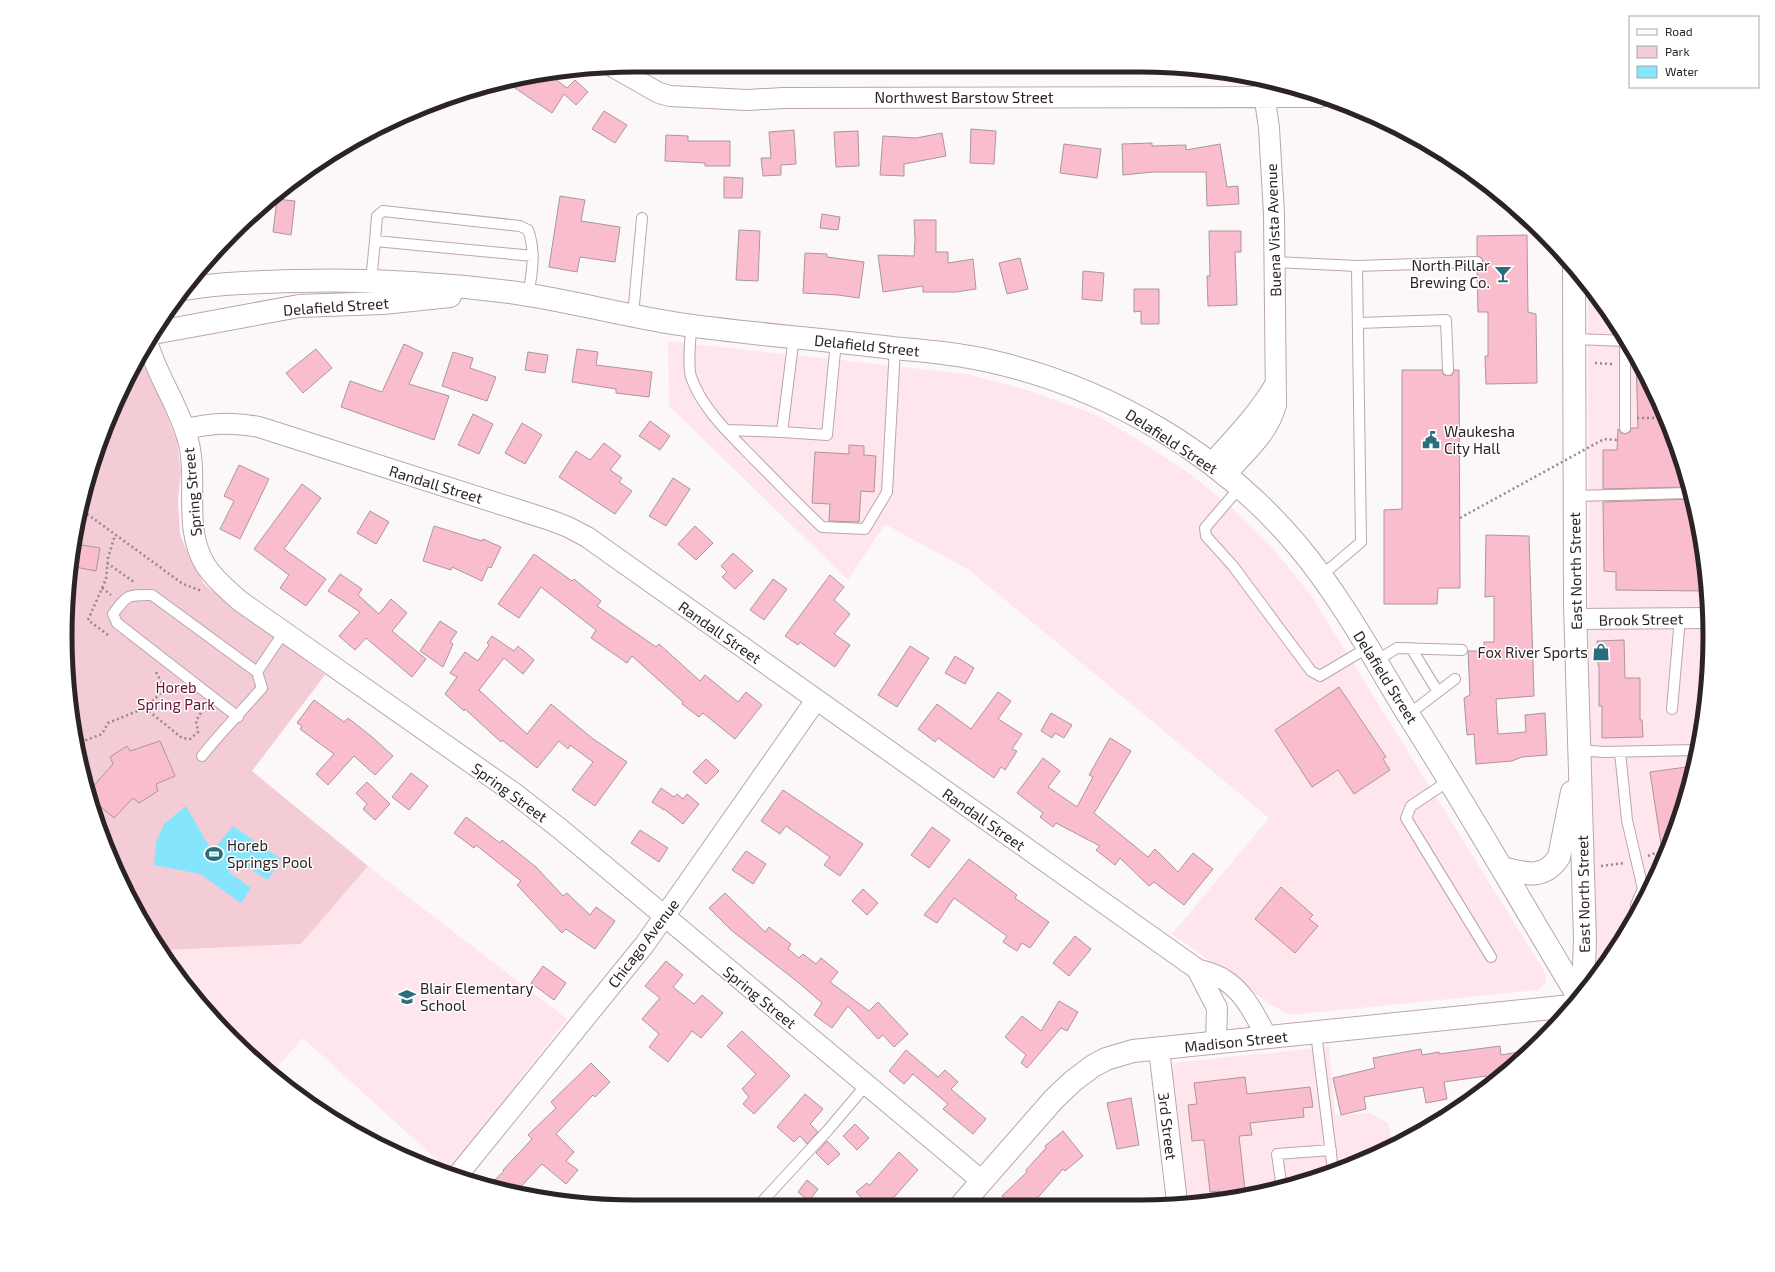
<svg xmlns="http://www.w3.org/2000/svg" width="1775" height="1272" font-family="'Exo 2',sans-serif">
	<rect width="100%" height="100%" fill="#fcf8f9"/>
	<path fill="#fee6ec" d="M1588,287L1633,350L1680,452L1705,561L1709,673L1691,784L1651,888L1598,974L1594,969L1589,770Z
		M668,341L966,374L1001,383L1030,391L1096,415L1140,441L1189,473L1238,513L1269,544L1310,594L1543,969L1546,977L1545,983L1538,990L1290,1015L1271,1005L1172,934L1269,818L969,570L885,524L848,580L669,406Z
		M368,866L567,1019L449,1171L303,1038L272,1073L207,1013L165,950L301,944Z
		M1329,1047L1335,1115L1369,1113L1388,1123L1393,1147L1287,1187L1214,1202H1183L1169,1075L1172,1067L1178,1062Z"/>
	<path fill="#f3ccd5" d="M769,65H950L951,68L772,69Z
		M140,358L163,405L177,441L181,471L178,501L180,534L190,559L205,585L325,675L252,771L368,866L301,944L165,950L124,888L76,747L66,673L70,562L109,417Z"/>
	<path fill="#84e5fd" d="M186,806L210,848L214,849L233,826L281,859L268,880L237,861L229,872L251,888L241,903L200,874L154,865L156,842L164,824Z"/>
	<path fill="#fabdce" stroke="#aa969b" d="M551,76L567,88L575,80L588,92L576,105L564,94L552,113L506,82Z
		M604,111L627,125L615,143L592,129Z
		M971,129L996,131L994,164L970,163Z
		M794,130L796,164L781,165V175L763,176L761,158H771L769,132Z
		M858,131L859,166L836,167L834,132Z
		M942,133L946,156L904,164V176L880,175L883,136L916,138Z
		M666,135L688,136V141H730V166H705V163L665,161Z
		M1152,143V146L1186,145V150L1220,144L1227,187L1238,186L1239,204L1207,206L1206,172H1153L1123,175L1122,144Z
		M1064,144L1101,149L1097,178L1060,173Z
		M724,177L743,178L742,198H724Z
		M560,196L585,200L581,221L620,227L615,262L580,257L577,272L549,267Z
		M277,199L295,201L291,235L273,232Z
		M822,214L840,217L838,230L820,228Z
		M914,220H936V252H948V263L973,259L976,289L956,292H923V286L883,292L878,255L914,256L915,240Z
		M739,230L760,231L758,281L736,280Z
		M1209,231H1241V252H1235L1237,305L1208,306L1207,276H1210Z
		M1527,235L1528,312L1536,314L1537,383L1486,384L1485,356H1488V312H1478L1477,268L1481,267L1483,262L1482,258L1477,256V236Z
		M805,253L827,254V257L864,262L859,298L838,295L803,293Z
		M1020,258L1028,289L1007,294L999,263Z
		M1083,271L1104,273L1102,301L1082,299Z
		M1134,289H1159V324H1141V311L1134,312Z
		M404,344L423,353L409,384L449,396L434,440L341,407L350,381L382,392Z
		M316,349L332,368L303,393L286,373Z
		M577,349L598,352L596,365L652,372L649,397L616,393V389L572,382Z
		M453,352L473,358L470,368L496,377L487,401L442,386Z
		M528,352L548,355L545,373L525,370Z
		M1636,357L1680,452L1688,487L1603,489V450H1617L1618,429L1621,433L1625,434L1630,432L1631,428H1638Z
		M1402,370H1442L1443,374L1448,376L1452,375L1454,370H1459L1460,588H1438L1437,604H1384V510L1402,509Z
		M473,414L493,424L479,454L458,445Z
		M650,421L670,436L660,450L639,436Z
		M522,423L542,435L525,464L505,453Z
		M604,443L621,456L610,470L622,478L619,482L632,491L615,514L559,477L576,451L590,460Z
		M849,445L864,446V455L876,456L874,492L861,491L859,522L829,521L830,504L812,503L815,452L849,454Z
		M239,465L269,479L240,539L220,529L234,501L224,496Z
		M673,478L690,489L666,526L649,516Z
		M302,484L321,498L284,549L326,579L306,606L280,588L289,575L254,549Z
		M1691,499L1705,561L1706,591L1616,590V572L1604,571L1603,502Z
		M370,511L389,522L376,544L357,533Z
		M434,526L482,541L483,539L501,547L491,568L488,567L482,581L452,567L451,570L423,561Z
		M695,526L713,543L696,560L678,544Z
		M1486,535L1529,536L1534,696L1496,699L1498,734L1526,732L1525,715L1545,713L1547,755L1522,757L1512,761L1476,764L1474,734L1467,735L1464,698L1470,695L1468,651H1484V642H1494V596L1485,597Z
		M75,544L100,548L96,571L70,566Z
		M733,553L753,571L735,589L722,577L727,572L721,566Z
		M534,554L572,581L574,579L601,601L597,606L656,647L659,644L700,681L705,675L738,702L746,692L762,705L735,739L703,713L699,717L682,704L683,702L632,656L627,663L591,638L596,630L541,587L519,618L498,604Z
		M340,574L362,589L358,595L379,614L391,599L407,613L392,631L426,659L412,677L366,638L355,650L339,636L360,612L328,591Z
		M830,575L844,587L834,600L850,614L834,634L850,645L835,667L800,642L798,645L785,636Z
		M773,579L787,589L764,620L750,610Z
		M440,621L457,632L450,642L453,644L443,667L420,651Z
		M492,636L514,651L518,646L534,660L523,674L504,658L479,690L527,734L551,704L592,738L627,762L595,806L572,790L593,762L570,745L568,749L559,741L537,768L502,740L501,742L465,709L464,711L445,694L457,677L450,673L465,652L478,661L489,645L487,643Z
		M1624,640L1625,678H1640V720H1642L1643,737L1602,738V706H1599V665H1598L1597,641Z
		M910,646L929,658L897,707L878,695Z
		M955,656L974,668L965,684L945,673Z
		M1339,687L1386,757L1383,759L1390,770L1354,794L1338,770L1312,787L1275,730Z
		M998,692L1011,701L998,719L1022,734L1012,749L1017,751L1005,770L1001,767L994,778L938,738L935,742L918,729L937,704L971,729Z
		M314,700L344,722L348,718L371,736L393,756L375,775L354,756L328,785L316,774L334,754L300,729L302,726L297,723Z
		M1051,713L1072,725L1064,738L1055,733L1052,738L1041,731Z
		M1110,738L1131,751L1094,813L1148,857L1155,849L1178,872L1193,853L1213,869L1184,905L1154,882L1149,886L1120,858L1115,865L1096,850L1100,846L1056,823L1053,827L1040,817L1043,813L1017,793L1043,758L1060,771L1048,787L1077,807L1093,777L1089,775Z
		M160,741L175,776L156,784L158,791L139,803L133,798L114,818L94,801L90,790L113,764L110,757L127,746L130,751Z
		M706,759L719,771L706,784L693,772Z
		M1694,766L1691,784L1663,857L1650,772Z
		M411,773L428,786L409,810L392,797Z
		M367,782L390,804L375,820L363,809L367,804L356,793Z
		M661,788L674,797L677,794L683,799L687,794L699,804L683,824L664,809V810L652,802Z
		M783,790L863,844L840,876L824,865L830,857L786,826L780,834L761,821Z
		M466,817L500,843L502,840L536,867L563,896L567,893L590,915L596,907L615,921L595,949L566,929L562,933L517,885L521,881L476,845L474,848L454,833Z
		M932,827L950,840L929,868L911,855Z
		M640,830L668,848L659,862L631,843Z
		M746,851L766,864L753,884L732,870Z
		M969,859L1017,895L1015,898L1049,922L1030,948L1022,943L1017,951L1003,942L1007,936L954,898L937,923L924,915Z
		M1281,887L1313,915L1309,919L1318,926L1295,953L1255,919Z
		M863,889L878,903L867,915L852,901Z
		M725,893L765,932L769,927L791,944L788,949L799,958L803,954L816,964L821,958L838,972L830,982L869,1011L878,1002L908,1034L894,1047L883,1035L878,1039L848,1006L832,1028L814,1015L822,1003L799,983L731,930L709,908Z
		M1075,936L1091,949L1069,976L1053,963Z
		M666,961L683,975L673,987L694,1004L702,995L723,1013L701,1038L692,1031L668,1062L649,1047L659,1034L642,1019L660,998L645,986Z
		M543,966L566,983L554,1000L531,983Z
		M1059,1001L1078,1012L1067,1031L1061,1028L1027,1068L1021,1063L1026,1055L1005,1037L1022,1016L1041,1031Z
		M742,1031L790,1076L754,1114L743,1104L749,1097L742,1089L756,1074L727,1046Z
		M1500,1046L1501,1055L1530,1050L1516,1065L1487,1084L1486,1076L1444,1082L1447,1099L1426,1103L1423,1087L1364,1097L1366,1109L1341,1115L1333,1078L1375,1068L1373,1058L1421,1049L1422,1055L1439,1052V1054Z
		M906,1050L938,1077L945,1070L958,1082L951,1089L986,1119L973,1134L943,1109L948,1104L913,1074L904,1084L889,1071Z
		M591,1063L610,1082L595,1097L593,1095L556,1134L574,1152L566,1161L578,1170L566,1184L542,1164L516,1192L487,1187L504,1171L503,1170L532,1139L528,1135L556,1108L551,1102Z
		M1245,1077L1247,1094L1310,1087L1313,1107L1303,1108L1304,1117L1250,1123L1252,1135L1239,1136L1245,1190L1235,1192V1198L1220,1201L1219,1191L1210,1192L1204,1140L1192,1141L1188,1105L1197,1104L1194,1083Z
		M805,1094L823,1109L810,1124L818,1132L807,1144L800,1136L794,1142L777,1127Z
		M1131,1098L1139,1145L1117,1149L1107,1103Z
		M855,1124L869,1138L857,1150L843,1136Z
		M1063,1131L1083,1156L1065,1171L1063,1169L1033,1203H1009L1002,1196L1027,1172L1026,1170L1046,1148L1045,1146Z
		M827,1141L840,1154L828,1165L816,1153Z
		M899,1152L918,1170L888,1204H867L856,1192L867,1183L869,1186Z
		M807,1180L818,1189L809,1201L798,1192Z"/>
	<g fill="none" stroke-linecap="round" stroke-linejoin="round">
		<g stroke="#baa6ab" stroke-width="12">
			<path id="lane" d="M375,241L377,216L383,211L520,226L528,230C536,251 532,274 528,296
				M1275,262L1357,266L1477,262
				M371,281L375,241L533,256
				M633,315L642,218
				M1358,323L1446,320L1448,370
				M691,325C691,341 687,361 691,377C703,411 733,437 758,463C779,484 800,506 822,527L865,529L887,492L895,348
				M794,336L782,432L827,435L836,341
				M1575,339L1626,341
				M1625,428V341
				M727,430L782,432
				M1240,487L1205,528L1206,536L1233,566L1311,671L1320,676L1367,648
				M1575,496L1689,493
				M1321,576L1361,542L1357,266
				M1411,648L1438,692
				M1376,661L1397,648L1462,650
				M257,672L284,632
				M1672,709L1680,618
				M1409,714L1455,679
				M1578,750L1604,752L1696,750
				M1620,752L1627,820L1643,889L1651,888
				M202,756C221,732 242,711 262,688L257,672L152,595C127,595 128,594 113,614L117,623L238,717
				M1450,780L1411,806L1406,818L1491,957
				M1637,911L1636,905L1643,889
				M1316,1033L1333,1170
				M1282,1189L1277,1154L1331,1150
				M759,1205L828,1130L867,1084"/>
		</g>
		<g stroke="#baa6ab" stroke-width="22">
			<path id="street" d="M615,68L659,93L670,96L747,100L783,98L1320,97
				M148,344C158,378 179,406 188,440C199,481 182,528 206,566C215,580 228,590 240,601L514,793L559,828L982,1181
				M185,429C213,423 230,422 259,427L550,520L568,527L587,537L1197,969C1205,972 1216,974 1223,979C1245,992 1255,1016 1267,1037
				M1211,464C1234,438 1259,413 1276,383
				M1225,475C1245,453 1268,434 1276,405L1274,214L1269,128L1262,79
				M1575,619L1707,618
				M1197,969L1217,1008L1216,1042
				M1159,1049L1177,1202
				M457,1176L645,944L816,700"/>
		</g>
		<g stroke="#baa6ab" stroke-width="24">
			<path id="secondary" d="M1574,268L1575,606L1585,939L1583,993
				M184,289C222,283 258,282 296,281C367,279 439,283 510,292C567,300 622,315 679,324C749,334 821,339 892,348C926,351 961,354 994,362C1110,389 1221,454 1298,546C1340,596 1372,655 1406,711C1466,805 1521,902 1579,998
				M153,333L299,306L383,303L450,296
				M1502,868C1526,874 1544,880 1559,857L1572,792
				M962,1204L1054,1099L1073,1081L1093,1066L1106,1059L1133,1051L1571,1006"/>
		</g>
		<path stroke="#908a8b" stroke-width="2.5" stroke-dasharray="2 3" stroke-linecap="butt" d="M1595,363L1612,364
			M1637,418H1664
			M83,511L183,584L202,591
			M107,563L134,582
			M102,588L111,595
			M108,635L88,620L106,579L108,558L115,535
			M145,708L182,738L190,739L198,732L196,721L205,706
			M76,744L102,734L108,723L145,708L165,689L155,670
			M104,831L107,832L110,846
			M1648,856L1655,853
			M1601,866L1624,863"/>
		<use href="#lane" stroke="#fff" stroke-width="10"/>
		<use href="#street" stroke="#fff" stroke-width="20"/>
		<use href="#secondary" stroke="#fff" stroke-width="22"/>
		<path stroke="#908a8b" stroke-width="2.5" stroke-dasharray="2 3" stroke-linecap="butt" d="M1460,518L1604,439L1617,440"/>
	</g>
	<defs>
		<g id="bar-bare" transform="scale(1.38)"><path d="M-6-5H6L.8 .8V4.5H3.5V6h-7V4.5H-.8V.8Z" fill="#296e7d" stroke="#fff" stroke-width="2.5" paint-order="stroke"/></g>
		<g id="civic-bare" transform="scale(1.38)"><path d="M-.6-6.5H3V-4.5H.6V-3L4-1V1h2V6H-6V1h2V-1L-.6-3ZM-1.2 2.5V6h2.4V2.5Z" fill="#296e7d" stroke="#fff" stroke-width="2.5" paint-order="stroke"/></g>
		<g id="shop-bare" transform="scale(1.38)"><path d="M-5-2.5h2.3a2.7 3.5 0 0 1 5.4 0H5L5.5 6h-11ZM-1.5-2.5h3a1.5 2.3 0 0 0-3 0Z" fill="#296e7d" stroke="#fff" stroke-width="2.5" paint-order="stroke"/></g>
		<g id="stadium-bare" transform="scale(1.38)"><path d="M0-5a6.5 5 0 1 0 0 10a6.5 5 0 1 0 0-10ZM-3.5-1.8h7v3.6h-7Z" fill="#296e7d" stroke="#fff" stroke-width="2.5" paint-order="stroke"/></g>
		<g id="school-bare" transform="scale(1.38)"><path d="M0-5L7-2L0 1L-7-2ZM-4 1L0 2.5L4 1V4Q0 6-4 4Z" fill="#296e7d" stroke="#fff" stroke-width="2.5" paint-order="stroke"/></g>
	</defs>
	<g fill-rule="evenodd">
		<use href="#bar-bare" x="1503" y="274"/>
		<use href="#civic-bare" x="1431" y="440"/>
		<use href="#shop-bare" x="1601" y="652"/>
		<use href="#stadium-bare" x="214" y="854"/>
		<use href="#school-bare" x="407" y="997"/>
	</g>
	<g text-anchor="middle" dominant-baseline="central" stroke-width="3" stroke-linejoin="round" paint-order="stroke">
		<g font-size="15" fill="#2b2325" stroke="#fff">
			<text x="964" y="97">Northwest Barstow Street</text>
			<text transform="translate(1273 230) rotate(-92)">Buena Vista Avenue</text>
			<text transform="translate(336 306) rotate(-4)">Delafield Street</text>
			<text transform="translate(867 345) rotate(6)">Delafield Street</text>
			<text transform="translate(1172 441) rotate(33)">Delafield Street</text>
			<text transform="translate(436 484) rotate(17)">Randall Street</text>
			<text transform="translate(192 492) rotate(-95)">Spring Street</text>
			<text transform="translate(1575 571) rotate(-91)">East North Street</text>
			<text transform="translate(1641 619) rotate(-1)">Brook Street</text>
			<text transform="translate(720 632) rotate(35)">Randall Street</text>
			<text transform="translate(1386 677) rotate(58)">Delafield Street</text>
			<text transform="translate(510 792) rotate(36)">Spring Street</text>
			<text transform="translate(984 819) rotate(35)">Randall Street</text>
			<text transform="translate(1583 894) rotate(-91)">East North Street</text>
			<text transform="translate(643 943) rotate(-53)">Chicago Avenue</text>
			<text transform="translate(760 997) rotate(39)">Spring Street</text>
			<text transform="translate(1236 1041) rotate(-6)">Madison Street</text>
			<text transform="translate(1168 1126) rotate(83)">3rd Street</text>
		</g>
		<g font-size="15" fill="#2b2325" stroke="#fff" text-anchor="start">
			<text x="1490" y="265" text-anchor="end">North Pillar<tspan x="1490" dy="17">Brewing Co.</tspan></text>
			<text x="1444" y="431">Waukesha<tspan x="1444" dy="17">City Hall</tspan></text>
			<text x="1588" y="652" text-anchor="end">Fox River Sports</text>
			<text x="227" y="845">Horeb<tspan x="227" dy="17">Springs Pool</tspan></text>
			<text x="420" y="988">Blair Elementary<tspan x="420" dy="17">School</tspan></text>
		</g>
		<g font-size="15" fill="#661135" stroke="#fff">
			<text x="176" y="687">Horeb<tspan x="176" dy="17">Spring Park</tspan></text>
		</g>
	</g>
	<path d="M0 0H1775V1272H0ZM636 72H1139A564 564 0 0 1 1703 636V636A564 564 0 0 1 1139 1200H636A564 564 0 0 1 72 636V636A564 564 0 0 1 636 72Z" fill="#fff" fill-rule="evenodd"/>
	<path fill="none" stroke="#2b2325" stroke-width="5" d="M636 72H1139A564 564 0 0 1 1703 636V636A564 564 0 0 1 1139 1200H636A564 564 0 0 1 72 636V636A564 564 0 0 1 636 72Z"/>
	<rect x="1629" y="16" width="130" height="72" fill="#ffffff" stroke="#aaa7a8"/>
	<rect x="1637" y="29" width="20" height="6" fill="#ffffff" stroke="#aaa7a8"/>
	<text x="1665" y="36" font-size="12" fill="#2b2325">Road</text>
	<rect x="1637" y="46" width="20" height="12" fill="#f3ccd5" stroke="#aaa7a8"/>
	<text x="1665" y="56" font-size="12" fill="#2b2325">Park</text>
	<rect x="1637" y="66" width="20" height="12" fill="#84e5fd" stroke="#aaa7a8"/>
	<text x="1665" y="76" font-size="12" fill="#2b2325">Water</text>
</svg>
